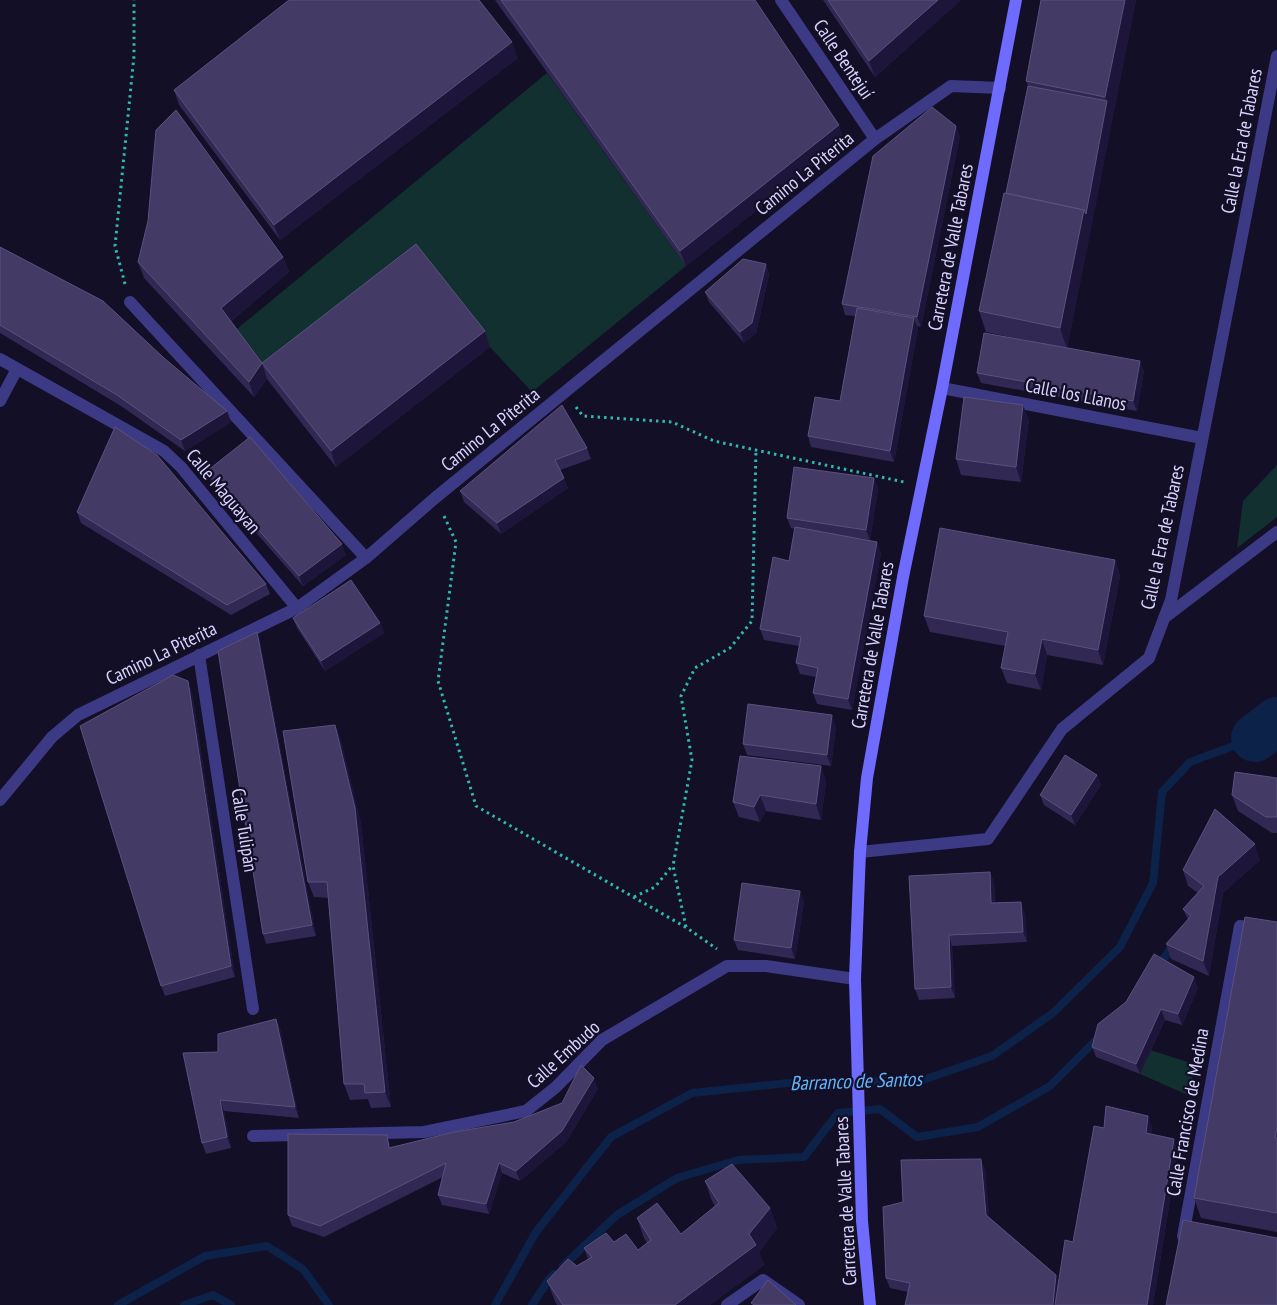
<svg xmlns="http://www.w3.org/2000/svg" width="1277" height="1305" font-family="'PT Sans Narrow',sans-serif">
	<rect width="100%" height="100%" fill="#130f26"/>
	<path fill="#12302f" d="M547,73L686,266L532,392L490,347L269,372L237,329Z
		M1277,465V517L1237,548L1243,501Z
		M1150,1050L1194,1064L1190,1096L1140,1074Z"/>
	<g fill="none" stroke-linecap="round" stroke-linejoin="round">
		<path stroke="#0c2248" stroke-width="8" d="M1158,966L1175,943
			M563,1266L617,1215L677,1178L738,1160L804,1157L838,1113L880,1109L917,1137L978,1127L1050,1086L1099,1037
			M118,1305L205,1256L267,1246L303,1269L329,1305
			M184,1305L213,1295L231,1305
			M495,1305L536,1232L611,1137L692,1093L807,1081H920L992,1056L1053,1013L1120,947L1153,883L1162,792L1190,762L1255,738
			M532,1305L549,1279L554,1274"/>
		<path stroke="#0c2248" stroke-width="48" d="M1255,738L1277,721"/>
		<path stroke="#2fb8b0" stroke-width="3" stroke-dasharray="2.5 4" stroke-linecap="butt" d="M125,284L115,246L134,56V0
			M576,407L583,416L672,422L714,441L904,482
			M444,516L456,542L438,681L476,806L687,928L717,949
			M634,897L655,887L672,866
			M686,927L673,866L692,760L681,696L695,668L730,648L752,621L756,450"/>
		<path stroke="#3d3a85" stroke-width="12" d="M1164,618L1277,532"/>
		<path stroke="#3d3a85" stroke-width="12" d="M781,0L875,139
			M130,302L366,558
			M0,359L164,451L181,467L297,608
			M942,388L1202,438
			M0,401L17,369
			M199,655L253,1009
			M0,800L52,737L78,715L297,608L366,558L435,498L875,139L951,86L1000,88
			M860,852L988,839L1062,729L1149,658L1171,600L1277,56
			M253,1136L424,1132L526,1111L556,1087L602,1040L727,966H766L855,979
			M1183,1236L1240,926L1277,930
			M727,1305L763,1280L799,1305"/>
		<path stroke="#6f6bff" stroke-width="12" d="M870,1305L862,1221L855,979L860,852L867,778L903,577L942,388L1016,0"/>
	</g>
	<path fill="#312854" d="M495,0H755L845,141L686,266Z
		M823,0H961L875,77Z
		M1041,0H1136L1067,348L1144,371L1137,411L981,383L977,373L1039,343L986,332L979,311L1006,193L1028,86L1026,81Z
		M518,58L280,240L179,105L174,90Z
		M960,136L921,327L917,326L918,328L894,462L811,447L808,436L840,401L855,316L845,315L842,304Z
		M0,247L227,411L231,422L185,451L121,406L0,333Z
		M283,257L289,272L231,321L262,363L485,331L490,347L336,467L267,379L254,397L144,278L138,262Z
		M766,264L769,275L756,333L744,343L709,302L705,292Z
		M1029,420L1021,482L961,475L956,459Z
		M587,448L591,459L560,470L568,488L501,534L464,502L460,491Z
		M207,471L346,555L303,586L211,482Z
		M874,478L878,489L870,540L851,537L881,553L852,710L817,704L813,693L816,677L800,674L796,663L799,646L764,640L760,629L789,561L795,529L791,528L787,518Z
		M77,512L266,584L270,594L231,615L81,523Z
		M1115,560L1120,576L1103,665L1047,655L1041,690L1007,683L1001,668L1005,646L930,632L924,616Z
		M293,618L380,623L384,633L325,671L297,628Z
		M257,632L260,642L316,936L266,944L263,934Z
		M192,692L235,977L165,996L161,986Z
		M335,725L341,741L361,824L391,1107L371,1108L368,1099L350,1100L344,1084L328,898L314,897L308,882Z
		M836,726L831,766L747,755L743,744Z
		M821,766L826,782L821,820L766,811L760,822L739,817L733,802Z
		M1097,775L1101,785L1075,825L1044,805L1040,795Z
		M1277,778V833H1272L1238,811L1232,795Z
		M1260,860L1223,893L1209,976L1171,959L1166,944L1188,920L1183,909L1198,893L1188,886L1183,870Z
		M990,872L994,883L995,903L1025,913L1027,942L952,946L955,998L919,1000L915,989L909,876Z
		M800,891L804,902L795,959L738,950L734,940Z
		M1277,922V1232L1201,1218L1194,1198Z
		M1198,988L1182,1025L1165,1020L1140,1074L1096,1057L1092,1047Z
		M276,1019L280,1029L299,1118L224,1111L231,1148L206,1154L202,1143L218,1052Z
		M598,1089L566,1142L520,1181L502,1173L489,1214L442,1205L438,1195L443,1177L324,1237L292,1226L288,1215L391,1146V1147L514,1122Z
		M1152,1126L1151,1134L1178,1150L1153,1305H905L908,1292L890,1288L886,1278L903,1202L985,1169L989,1217L1056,1275L1058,1282L1073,1242L1104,1128Z
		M705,1181L770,1208L777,1228L759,1252L764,1265L710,1305H557L555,1301L547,1281L588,1259L584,1248L614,1242L638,1250L647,1243L644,1238L637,1218L681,1234L715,1206L712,1201Z"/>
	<path fill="#1d163a" d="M938,0H961L875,77L869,61Z
		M1125,0H1136L1113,117L1105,97Z
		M512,42L518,58L280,240L274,225Z
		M1107,101L1113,117L1091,230L1067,349L1060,328L1084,210Z
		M839,125L845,141L686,266L680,251Z
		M956,126L960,136L921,327L917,317Z
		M283,257L289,272L227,324L221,308Z
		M766,264L769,275L756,333L744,343L740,332Z
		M914,318L918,328L894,462L890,451Z
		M485,331L490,347L336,467L331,451Z
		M1140,361L1144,371L1137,411L1133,401Z
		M262,363L267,379L254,397L249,382Z
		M1023,405L1029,420L1021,482L1016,467Z
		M227,411L231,422L185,451L181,440Z
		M564,478L568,488L501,534L497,523Z
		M874,478L878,489L870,540L866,530Z
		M877,542L881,553L852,710L848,699Z
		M342,544L346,555L303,586L299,576Z
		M1115,560L1120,576L1103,665L1098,650Z
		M380,623L384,633L325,671L321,661Z
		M257,632L260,642L316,936L312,925Z
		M1042,639L1047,655L1041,690L1035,674Z
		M188,681L192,692L235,977L231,966Z
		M832,715L836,726L831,766L827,755Z
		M335,725L341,741L361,824L391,1107L385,1092Z
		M821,766L826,782L821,820L816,804Z
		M1097,775L1101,785L1075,825L1071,815Z
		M760,795L766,811L760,822L754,807Z
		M1255,844L1260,860L1223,893L1209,976L1203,961L1218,877Z
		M990,872L994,883L995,914L991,903Z
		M800,891L804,902L795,959L791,948Z
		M1021,902L1025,913L1027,942L1023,932Z
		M949,935L952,946L955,998L951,987Z
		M1194,977L1198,988L1182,1025L1178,1014Z
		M1161,1009L1165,1020L1140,1074L1136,1064Z
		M276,1019L280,1029L299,1118L295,1107Z
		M594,1078L598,1089L566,1142L520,1181L516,1171Z
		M220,1100L224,1111L231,1148L227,1137Z
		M1148,1116L1152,1126L1150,1143L1146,1133Z
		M387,1135L391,1146L392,1158L389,1148Z
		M1174,1139L1178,1150L1153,1305H1147Z
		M981,1159L985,1169L990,1225L986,1215Z
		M499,1163L502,1173L489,1214L486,1204Z
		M770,1208L777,1228L759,1252L764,1265L710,1305H675L749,1234Z
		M1056,1275L1060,1285L1058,1305H1053Z"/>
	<path fill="#433a66" stroke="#5a527e" d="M289,0H479L512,42L274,225L174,90Z
		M501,0H755L839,125L680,251Z
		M828,0H938L869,61Z
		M1041,0H1125L1105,97L1026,81Z
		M1028,86L1107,101L1086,214L1084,210L1006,193Z
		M932,107L956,126L917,317L842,304L873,156Z
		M176,110L283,257L221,308L262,363L249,382L138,262L148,221L156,130Z
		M1004,193L1084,210L1060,328L979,311Z
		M416,244L485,331L331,451L262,363Z
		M0,247L103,301L164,358L227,411L181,440L117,395L0,325Z
		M743,259L766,264L752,323L740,332L705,292Z
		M857,308L914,318L890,451L808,436L815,397L840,401Z
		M984,333L1140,361L1133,401L977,373Z
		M964,397L1023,405L1016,467L956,459Z
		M562,405L587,448L555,460L564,478L497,523L460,491Z
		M115,427L157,455L266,584L227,605L77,512Z
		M250,437L342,544L299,576L207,471Z
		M794,467L874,478L866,530L787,518Z
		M795,527L877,542L848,699L813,693L818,668L796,663L801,637L760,629L773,557L789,561Z
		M940,528L1115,560L1098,650L1042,639L1035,674L1001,668L1008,632L924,616Z
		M351,580L380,623L321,661L293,618Z
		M257,632L312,925L263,934L218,651Z
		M173,675L188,681L231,966L161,986L80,726Z
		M748,704L832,715L827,755L743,744Z
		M335,725L355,808L385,1092L365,1093L364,1084H344L327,882H308L283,731Z
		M1065,755L1097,775L1071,815L1040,795Z
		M740,756L821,766L816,804L760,795L754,807L733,802Z
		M1235,772L1277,778V817H1266L1232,795Z
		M1215,809L1255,844L1218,877L1203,961L1166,944L1191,916L1183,909L1204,886L1183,870Z
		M990,872L991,903L1021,902L1023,932L949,935L951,987L915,989L909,876Z
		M742,883L800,891L791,948L734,940Z
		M1245,917L1277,922V1127L1275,1138H1277V1213L1194,1198Z
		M1154,954L1194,977L1178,1014L1161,1009L1136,1064L1092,1047L1098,1024L1126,1002Z
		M276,1019L295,1107L220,1100L227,1137L202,1143L183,1053L218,1052V1034Z
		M581,1065L594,1078L562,1131L516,1171L499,1163L486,1204L438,1195L446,1163L320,1226L288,1215V1134L387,1135L389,1148L454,1132L514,1122L562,1103Z
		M1106,1106L1148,1116L1146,1133L1174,1139L1147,1305H1055L1065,1240L1073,1242L1094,1126L1104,1128Z
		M981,1159L986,1215L1056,1275L1053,1305H905L910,1283L886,1278L883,1207L903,1202L901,1160Z
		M732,1164L770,1208L749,1234L756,1245L675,1305H563L547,1281L568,1259L577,1266L592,1257L584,1248L606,1233L614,1242L626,1234L638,1250L651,1240L637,1218L657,1203L681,1234L719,1203L705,1181Z
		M1183,1220L1277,1238V1305H1166Z
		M768,1280L796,1305H754L751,1303Z"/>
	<g text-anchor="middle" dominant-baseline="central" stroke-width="4.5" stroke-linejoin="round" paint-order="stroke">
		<g font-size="19" fill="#d9d4ff" stroke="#130f26">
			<text transform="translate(844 59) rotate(56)">Calle Bentejuí</text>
			<text transform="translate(1241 141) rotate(-79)">Calle la Era de Tabares</text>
			<text transform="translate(804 173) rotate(-39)">Camino La Piterita</text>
			<text transform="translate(950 247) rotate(-79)">Carretera de Valle Tabares</text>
			<text transform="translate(1076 394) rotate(11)">Calle los Llanos</text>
			<text transform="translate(490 429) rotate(-39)">Camino La Piterita</text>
			<text transform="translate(224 491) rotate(50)">Calle Maguayan</text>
			<text transform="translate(1162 537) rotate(-78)">Calle la Era de Tabares</text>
			<text transform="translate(872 645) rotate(-80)">Carretera de Valle Tabares</text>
			<text transform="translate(161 653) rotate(-26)">Camino La Piterita</text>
			<text transform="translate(245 830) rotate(81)">Calle Tulipán</text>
			<text transform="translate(563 1054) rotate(-42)">Calle Embudo</text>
			<text transform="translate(1187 1112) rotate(-80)">Calle Francisco de Medina</text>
			<text transform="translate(845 1201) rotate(-93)">Carretera de Valle Tabares</text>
		</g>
		<g font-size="20" font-style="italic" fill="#62b6ff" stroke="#130f26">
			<text transform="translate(856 1081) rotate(-2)">Barranco de Santos</text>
		</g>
	</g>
</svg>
